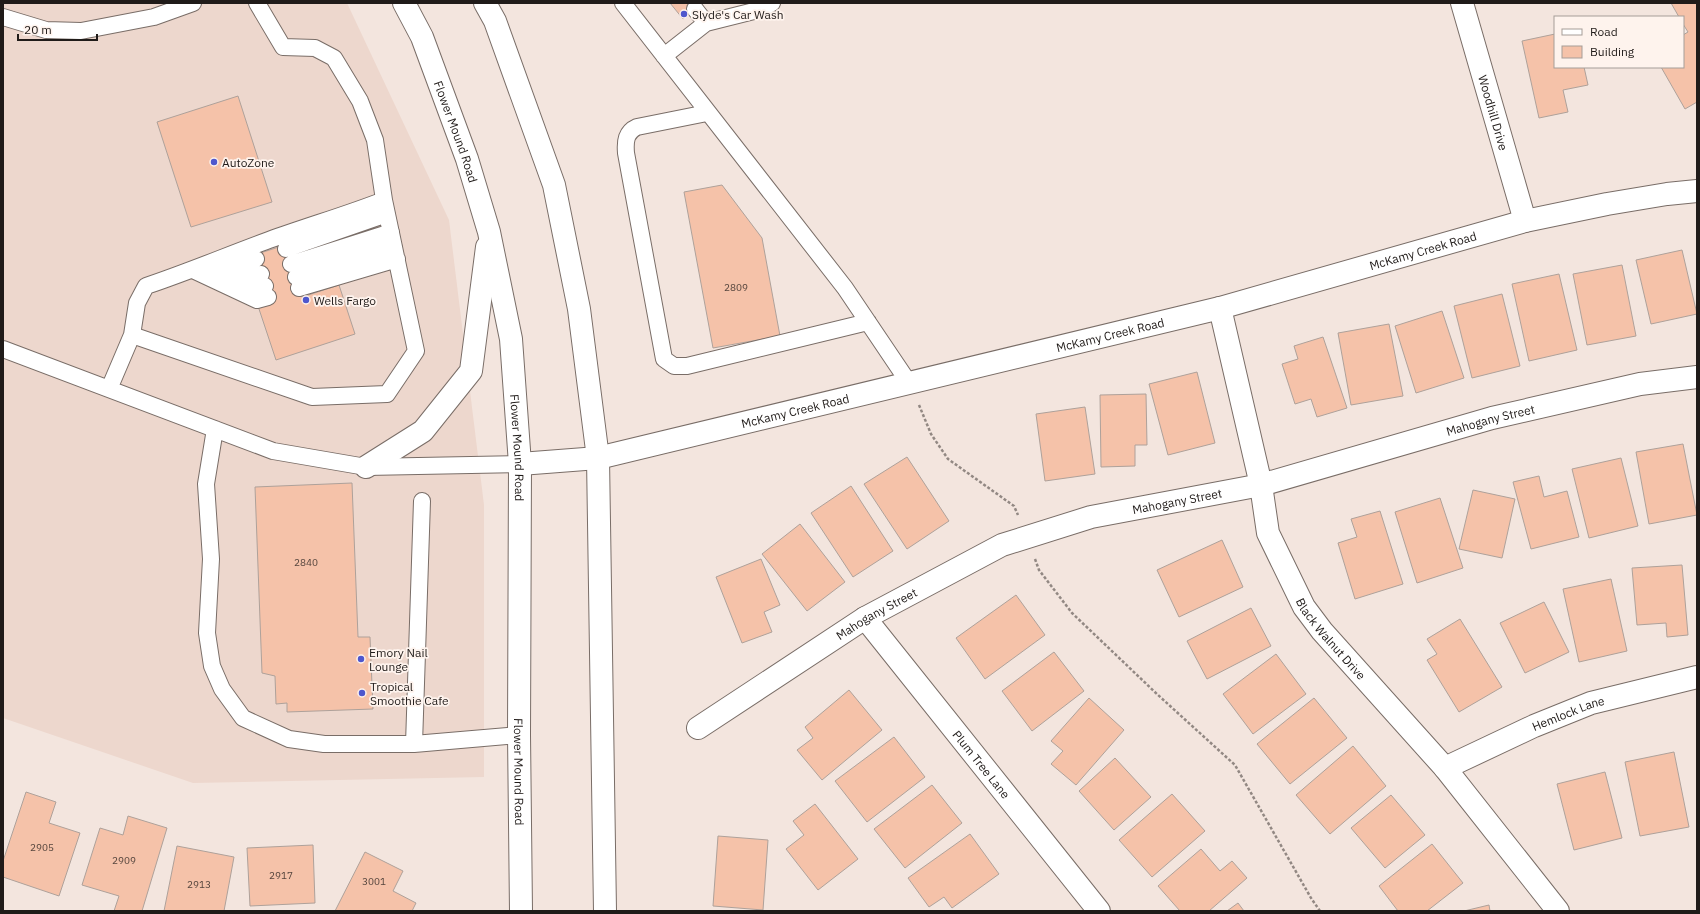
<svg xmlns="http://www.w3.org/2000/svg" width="1700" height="914" font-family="'IBM Plex Sans',sans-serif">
	<rect width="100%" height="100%" fill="#f3e5de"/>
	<path fill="#edd7cd" d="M3,3H347L449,220L484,505V777L193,783L3,718Z"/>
	<path fill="#f5c2a9" stroke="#aea19a" d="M670,3H702L683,19Z
		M1671,3H1697V102L1685,109L1661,67H1683V35L1688,32L1683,24V17H1679Z
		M1555,34V67H1584L1588,85L1563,90L1568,112L1539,118L1522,41Z
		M238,96L272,202L191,227L157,122Z
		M722,185L762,238L780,336L713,348L684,192Z
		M285,245L302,297L339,285L355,334L276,360L258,306L254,255Z
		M1682,250L1697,314L1651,324L1636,260Z
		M1622,265L1636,336L1587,345L1573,274Z
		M1559,274L1577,350L1529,361L1512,284Z
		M1502,294L1520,366L1472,378L1454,306Z
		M1442,311L1464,378L1416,393L1395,326Z
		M1389,324L1403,396L1351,405L1338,333Z
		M1323,337L1347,408L1317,417L1311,399L1295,404L1282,364L1298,359L1294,346Z
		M1197,372L1215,443L1168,455L1149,384Z
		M1146,394L1147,445H1135V466L1101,467L1100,395Z
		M1085,407L1095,474L1045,481L1036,414Z
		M1683,444L1697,515L1649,524L1636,452Z
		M907,457L949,521L907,549L864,484Z
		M1621,458L1638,526L1589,538L1572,469Z
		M1539,476L1544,497L1567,491L1579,537L1531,549L1513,482Z
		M352,483L358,637H370L373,709L287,712V703L276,704L275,676L262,673L255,487Z
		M851,486L893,551L853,577L811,513Z
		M1473,490L1515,499L1502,558L1459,549Z
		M1440,498L1463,568L1417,583L1395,512Z
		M1380,511L1403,584L1355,599L1338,543L1357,537L1351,519Z
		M800,524L845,582L807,611L762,554Z
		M1222,540L1243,587L1179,617L1157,570Z
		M761,559L780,605L764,612L772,632L742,643L716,577Z
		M1682,565L1688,635L1667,637L1666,623L1637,625L1632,568Z
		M1611,579L1627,651L1579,662L1563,589Z
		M1016,595L1045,635L985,679L956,638Z
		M1544,602L1569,652L1525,673L1500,623Z
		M1251,608L1271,646L1207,679L1187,641Z
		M1460,619L1502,687L1459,712L1427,660L1437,654L1427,639Z
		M1054,652L1084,691L1032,731L1002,691Z
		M1276,654L1306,694L1253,734L1223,694Z
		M849,690L882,730L822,780L797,750L813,738L805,727Z
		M1089,698L1124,730L1076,785L1051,764L1063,751L1051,741Z
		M1314,698L1347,738L1290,784L1257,744Z
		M894,737L925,777L867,822L835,781Z
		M1353,746L1386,786L1330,834L1296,795Z
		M1674,752L1689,827L1640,836L1625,762Z
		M1115,758L1151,797L1114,830L1079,791Z
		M1605,772L1622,838L1574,850L1557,784Z
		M932,785L962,823L905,868L874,829Z
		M26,792L56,802L49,823L80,833L59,896L3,877V861Z
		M1172,794L1205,831L1152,877L1119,840Z
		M1391,795L1425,835L1385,868L1351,828Z
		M815,804L858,859L818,890L786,849L804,835L793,821Z
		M128,816L167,828L142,911H114L119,896L82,885L100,828L123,835Z
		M970,834L999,874L952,908L944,897L929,907L908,878Z
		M718,836L768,840L763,910L713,906Z
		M1432,844L1463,883L1427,911H1398L1379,886Z
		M313,845L315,903L250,906L247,848Z
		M177,846L234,857L224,911H164Z
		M1201,849L1220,871L1232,861L1247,878L1209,911H1180L1158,886Z
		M365,852L403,871L393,891L416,903L412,911H335Z
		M1238,903L1244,911H1227Z
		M1489,905L1490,911H1464Z"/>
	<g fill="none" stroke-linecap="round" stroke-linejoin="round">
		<g stroke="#796d67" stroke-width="18">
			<path id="lane" d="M623,3L845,288L909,383
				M695,9L706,23
				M3,17L46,30L81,31L154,17L193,3
				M664,56L706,23L762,9L772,3
				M707,113L637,127C626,132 625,141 626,153L664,359L674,366H687L868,322
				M286,249L387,214
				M219,263L237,266L256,259
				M291,264L391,232
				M204,267L248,278L261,274
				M193,270L257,300L268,297
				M296,277L394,247
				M238,284L253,290L265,286
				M299,288L397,259
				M132,335L137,303L146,286C188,272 228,255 269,240C307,226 346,215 384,200
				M3,349L273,451L366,467L520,464
				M109,389L132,335L312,397L387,394L416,351L384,200L375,140L360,101L334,58L315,48L283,47L257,3
				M215,429L206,484L211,559L207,633L212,666L222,689L243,718L289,739L324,744H414L519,735
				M414,744L422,501"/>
		</g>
		<g stroke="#796d67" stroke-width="24">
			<g id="street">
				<path id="s1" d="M1462,3L1525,221"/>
				<path id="s2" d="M1220,308L1261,485L1268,533L1304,607L1322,631L1445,768L1558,911"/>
				<path id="s3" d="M865,618L1099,911"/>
				<path id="s4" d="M698,728L865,618L1002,545L1091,517L1261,485L1492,418L1640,384L1697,377"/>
				<path id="s5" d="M1445,768L1534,726L1591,703L1697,677"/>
			</g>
		</g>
		<g stroke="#796d67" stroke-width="24">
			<g id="secondary">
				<path id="s6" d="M404,3L422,37L467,159L489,232L511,339L520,464L519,735L521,911"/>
				<path d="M485,3L495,21L554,185L579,309L598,458L605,911"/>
				<path id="s7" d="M520,464L598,458L1220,308L1525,221L1607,204L1667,194L1697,191"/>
				<path d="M366,467L423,431L471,371L487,247"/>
			</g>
		</g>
		<path stroke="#928883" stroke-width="2.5" stroke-dasharray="3 2" stroke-linecap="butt" d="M919,405L931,434L948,459L1014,506L1018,515
			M1035,559L1039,570L1072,613L1158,695L1235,765L1311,898L1320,911"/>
		<use href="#lane" stroke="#fff" stroke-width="16"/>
		<use href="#street" stroke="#fff" stroke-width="22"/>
		<use href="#secondary" stroke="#fff" stroke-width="22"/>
	</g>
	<g fill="#4e57cd" stroke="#fef3ed" stroke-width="1.5">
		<circle cx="684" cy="14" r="4"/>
		<circle cx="214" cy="162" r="4"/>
		<circle cx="306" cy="300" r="4"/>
		<circle cx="361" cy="659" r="4"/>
		<circle cx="362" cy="693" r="4"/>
	</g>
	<g text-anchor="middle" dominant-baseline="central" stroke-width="3.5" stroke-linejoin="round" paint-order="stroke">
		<g font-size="10" fill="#55453d">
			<text x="736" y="287">2809</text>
			<text x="306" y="562">2840</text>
			<text x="42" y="847">2905</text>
			<text x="124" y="860">2909</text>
			<text x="281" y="875">2917</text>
			<text x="374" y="881">3001</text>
			<text x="199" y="884">2913</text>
		</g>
		<g font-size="12" fill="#201b19" stroke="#fef3ed" text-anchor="start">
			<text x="692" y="14">Slyde's Car Wash</text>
			<text x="222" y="162">AutoZone</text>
			<text x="314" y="300">Wells Fargo</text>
			<text x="369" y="652">Emory Nail<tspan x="369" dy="14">Lounge</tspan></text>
			<text x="370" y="686">Tropical<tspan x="370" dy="14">Smoothie Cafe</tspan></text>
		</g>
		<g font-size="12" fill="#201b19" stroke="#fef3ed">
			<text stroke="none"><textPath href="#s1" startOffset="114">Woodhill Drive</textPath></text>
			<text stroke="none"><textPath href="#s6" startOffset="139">Flower Mound Road</textPath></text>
			<text stroke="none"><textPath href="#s7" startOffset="929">McKamy Creek Road</textPath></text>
			<text stroke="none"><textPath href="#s7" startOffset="605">McKamy Creek Road</textPath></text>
			<text stroke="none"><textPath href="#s7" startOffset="281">McKamy Creek Road</textPath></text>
			<text stroke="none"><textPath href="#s4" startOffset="860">Mahogany Street</textPath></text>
			<text stroke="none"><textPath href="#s6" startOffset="463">Flower Mound Road</textPath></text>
			<text stroke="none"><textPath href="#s4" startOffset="536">Mahogany Street</textPath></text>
			<text stroke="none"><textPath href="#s4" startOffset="212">Mahogany Street</textPath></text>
			<text stroke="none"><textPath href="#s2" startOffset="354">Black Walnut Drive</textPath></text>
			<text stroke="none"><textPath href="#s5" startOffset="135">Hemlock Lane</textPath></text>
			<text stroke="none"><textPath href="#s3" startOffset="187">Plum Tree Lane</textPath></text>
			<text stroke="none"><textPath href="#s6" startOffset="787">Flower Mound Road</textPath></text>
		</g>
	</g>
	<rect width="1700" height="914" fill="none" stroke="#201b19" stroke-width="8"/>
	<rect x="1554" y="16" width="130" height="52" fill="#fef3ed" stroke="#a59d98"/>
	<rect x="1562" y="29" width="20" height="6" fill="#ffffff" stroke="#a59d98"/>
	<text x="1590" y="36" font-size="12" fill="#201b19">Road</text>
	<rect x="1562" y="46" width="20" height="12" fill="#f5c2a9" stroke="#a59d98"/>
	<text x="1590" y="56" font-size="12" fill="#201b19">Building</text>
	<path d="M18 34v6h79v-6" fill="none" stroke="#201b19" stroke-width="2"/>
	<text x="24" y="34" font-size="12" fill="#201b19" stroke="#fef3ed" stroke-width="3" paint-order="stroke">20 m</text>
</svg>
